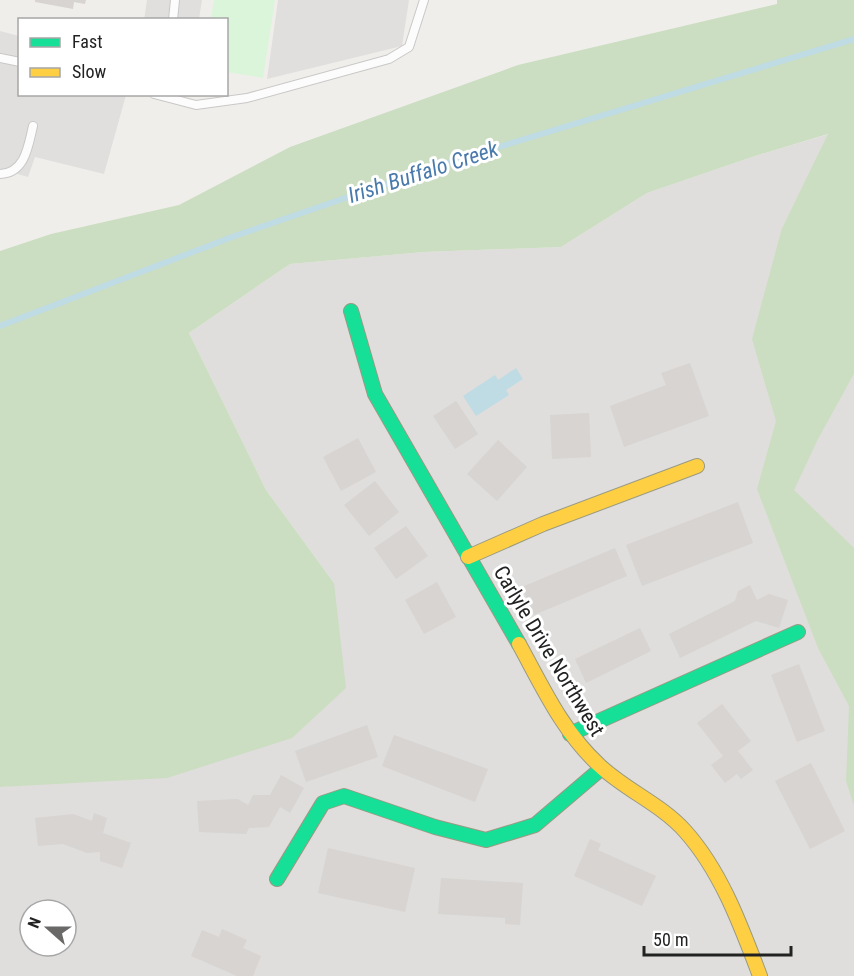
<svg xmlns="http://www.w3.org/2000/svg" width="854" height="976" font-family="'Roboto Condensed',sans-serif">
	<rect width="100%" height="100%" fill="#f0eeeb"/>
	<path fill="#dfdedc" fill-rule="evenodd" d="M829,134L782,228L817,439L854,374V976H0V787L21,785L334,583L266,490L189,333L290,264L424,252L561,247L647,193L752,157ZM30,910H66V946H30Z"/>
	<path fill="#cbdec1" d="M777,0H854V374L818,439L794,490L854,548V806L846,781L849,706L818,648L757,489L776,421L752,339L782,228L828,134L752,157L647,193L561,247L424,252L290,264L189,333L266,490L334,583L346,688L292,738L167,778L0,787V251L51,234L179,205L290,147L518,65L777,4Z"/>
	<path fill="#daf5da" d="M214,0H275L263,78L227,72L226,20L211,19Z"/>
	<path fill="#e0dfde" d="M147,0H202L199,19L144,20Z
		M278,0H409L402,46L267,79Z
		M0,31L19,36L20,94L126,95L104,174L35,157L28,177L0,169Z"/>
	<path fill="#bfdbe3" d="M516,368L523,379L506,390L509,395L476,416L463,396L495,375L498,380Z"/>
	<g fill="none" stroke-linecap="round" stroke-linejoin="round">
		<path stroke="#bfdbe3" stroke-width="6" d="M0,326L232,237L456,160L854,39"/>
	</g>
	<path fill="#d7d4d2" d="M35,0H86L85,4L74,2L73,9L35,2Z
		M690,363L709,416L624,447L610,406L666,385L661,373Z
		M456,401L478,434L455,449L433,416Z
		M589,413L591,457L552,459L550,415Z
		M358,438L376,472L341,491L323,457Z
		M498,440L527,467L497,501L467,474Z
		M375,481L399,512L369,536L344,505Z
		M738,502L753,543L642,586L626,545Z
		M406,526L428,556L396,579L374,548Z
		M615,548L627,576L534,615L522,587Z
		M437,582L456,617L424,634L405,600Z
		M750,585L757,600L769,594L788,600L779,628L756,621L680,658L669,634L735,601L738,591Z
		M640,628L651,651L586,683L575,659Z
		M799,664L825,731L797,742L771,675Z
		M722,704L751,741L738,751L753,770L741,779L737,774L725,783L711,765L723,756L697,723Z
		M367,725L378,757L306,782L295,751Z
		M394,735L488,769L475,802L382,766Z
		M811,763L845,831L810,849L775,781Z
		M281,775L304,788L290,813L280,807L269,827L249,828L246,834L199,832L197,801L238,799L248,805L253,795H270Z
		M94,813L107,818L103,833L131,843L122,868L100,861V852L87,853L63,844L38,846L35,818L73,814L92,821Z
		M590,839L601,844L598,850L656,876L642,906L574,876Z
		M328,848L415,868L405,912L318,893Z
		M441,878L523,883L520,925L505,924V918L438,914Z
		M222,929L247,940L243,948L261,956L253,976H237L191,956L202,930L219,937Z"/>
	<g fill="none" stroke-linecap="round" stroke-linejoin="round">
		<g stroke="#c9c8c7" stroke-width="10">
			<path id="lane" d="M173,20L175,0
				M0,58L20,62
				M154,94L196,105L247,98L389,59L409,47L424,0
				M0,174C25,173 28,147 33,126"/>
		</g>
		<g stroke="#999a82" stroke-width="16">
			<path id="fast" d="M351,311L375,394L519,644
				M570,734L798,632
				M277,879L323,803L344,796L435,827L486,840L535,825L602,768"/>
		</g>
		<g stroke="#999a82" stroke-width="16">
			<path id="slow" d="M468,557L543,524L697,466
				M519,644C542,686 563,732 599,765C625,790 661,804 685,831C721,871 741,926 760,976"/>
		</g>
		<use href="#lane" stroke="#fdfcfc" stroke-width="8"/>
		<use href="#fast" stroke="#16e098" stroke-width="14"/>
		<use href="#slow" stroke="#ffcf43" stroke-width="14"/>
	</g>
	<g text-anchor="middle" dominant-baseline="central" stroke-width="6" stroke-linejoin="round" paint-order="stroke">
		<g font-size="21" fill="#222" stroke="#fff">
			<text transform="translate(549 651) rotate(59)">Carlyle Drive Northwest</text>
		</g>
		<g font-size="22" font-style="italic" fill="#4a7aab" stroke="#fff">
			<text transform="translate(423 172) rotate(-18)">Irish Buffalo Creek</text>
		</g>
	</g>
	<rect x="18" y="18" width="210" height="78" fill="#ffffff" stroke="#a7a7a7" stroke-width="1.5"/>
	<rect x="30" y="38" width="30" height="9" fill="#16e098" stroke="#a7a7a7" stroke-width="1.5"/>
	<text x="72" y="48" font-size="18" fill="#222222">Fast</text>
	<rect x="30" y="68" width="30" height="9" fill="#ffcf43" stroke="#a7a7a7" stroke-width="1.5"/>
	<text x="72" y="78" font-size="18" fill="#222222">Slow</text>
	<g transform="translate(48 928) rotate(291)"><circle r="28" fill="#ffffff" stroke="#a7a7a7" stroke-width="1.5"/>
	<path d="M0-4.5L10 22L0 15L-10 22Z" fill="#6a6968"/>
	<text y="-9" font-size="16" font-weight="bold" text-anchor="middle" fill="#222222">N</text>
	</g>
	<path d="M644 946v9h147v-9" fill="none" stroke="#222222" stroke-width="3"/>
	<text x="653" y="946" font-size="18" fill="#222222" stroke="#ffffff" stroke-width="4.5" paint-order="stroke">50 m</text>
</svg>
